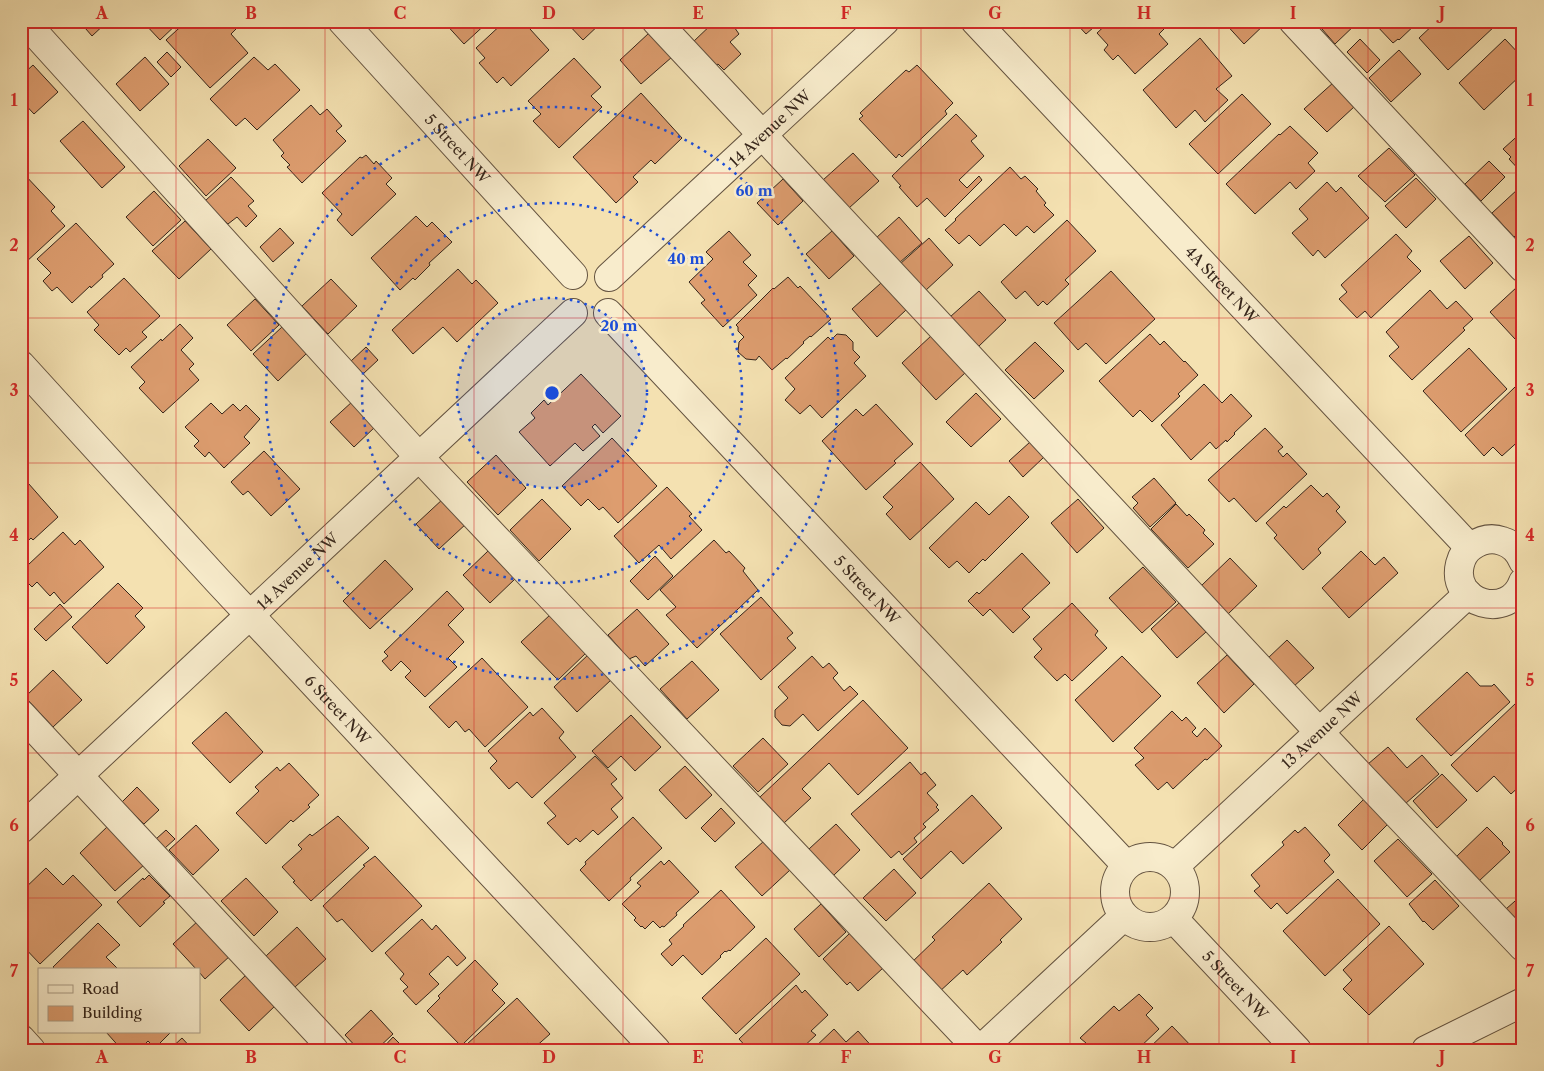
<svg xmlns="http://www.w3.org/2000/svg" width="1544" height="1071" font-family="'Libre Caslon Text',serif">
	<rect width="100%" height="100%" fill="#f4e1b1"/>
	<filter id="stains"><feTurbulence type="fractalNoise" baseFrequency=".004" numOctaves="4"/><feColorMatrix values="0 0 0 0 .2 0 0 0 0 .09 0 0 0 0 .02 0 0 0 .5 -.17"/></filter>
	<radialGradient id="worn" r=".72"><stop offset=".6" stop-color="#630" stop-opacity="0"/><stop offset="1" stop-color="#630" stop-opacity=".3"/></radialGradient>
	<path fill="#dd9d6f" stroke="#34241a" d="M79,21H108L92,36Z
		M144,21H180L160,40L143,22Z
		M187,21H229L236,29L231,34L248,53L210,88L166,40Z
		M443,21H489L464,44Z
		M505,21H533L535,23L530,29L549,50L511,86L503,77L497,83L479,63L485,58L476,48Z
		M565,21H603L583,40Z
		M715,21H730L739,34L730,42L741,54L724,70L718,64L715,66L693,42Z
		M1074,21H1101L1086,34Z
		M1110,21H1157L1164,29L1159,34L1168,44L1135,74L1118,55L1113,60L1104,50L1108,45L1097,33Z
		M1223,21H1268L1244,44Z
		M1315,21H1358V22L1335,44Z
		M1378,21H1422L1420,23L1418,22L1399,40L1398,39L1393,43L1375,24Z
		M1437,21H1492L1496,25L1448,70L1419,38Z
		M649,33L672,57L641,84L620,60Z
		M1200,38L1232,76L1216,89L1228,100L1205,122L1195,110L1176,128L1143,90Z
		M1360,39L1380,60L1367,73L1347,52Z
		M1505,39L1523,58V73L1484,110L1459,83Z
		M1399,50L1421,74L1391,102L1369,78Z
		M167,52L181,67L171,77L157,62Z
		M145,57L169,84L140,111L116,84Z
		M254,57L268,70L275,64L300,90L257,130L245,118L236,126L210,99Z
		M574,58L601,87L591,96L602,107L559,148L533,121L541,114L528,101Z
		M33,65L58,92L34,114L21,100V76Z
		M917,65L953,103L945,111L947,114L902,157L899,154L896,158L859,119L863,116L860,113L906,70L909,72Z
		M1523,77V91L1516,84Z
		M1334,82L1355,106L1327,132L1304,109Z
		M641,93L682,138L655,164L651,160L633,177L638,182L616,203L573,157Z
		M1242,94L1271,124L1218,174L1189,144Z
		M311,105L320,115L327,109L342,126L336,131L346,141L302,183L287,167L290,165L281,156L284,153L273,140Z
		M956,114L977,136L971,141L984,156L959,180L967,188L979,176L982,180L945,217L927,198L917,207L899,187L901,186L892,176Z
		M83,121L125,167L102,188L60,141Z
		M1290,126L1318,153L1308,163L1315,171L1296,189L1290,182L1255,214L1226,184L1279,134L1280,135Z
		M1523,131V174L1509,159L1511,157L1503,149Z
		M208,139L236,168L206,196L179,166Z
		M1389,148L1415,175L1385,202L1358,176Z
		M853,153L879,181L849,208L823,180Z
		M366,155L374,164L376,161L392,178L386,184L396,194L352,236L337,220L342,214L322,193L360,157L362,158Z
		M1489,161L1505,177L1481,201L1465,184Z
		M1010,167L1021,179L1025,176L1038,189L1036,191L1046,203L1044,205L1054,215L1034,233L1027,226L1016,236L1004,224L980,246L969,235L959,244L945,230L956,220L955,219Z
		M23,173L55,207L51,211L65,226L25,263L21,260V174Z
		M231,177L254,201L248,206L257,216L246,227L237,217L228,224L205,201Z
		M1416,178L1436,199L1406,228L1385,206Z
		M783,179L803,201L778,225L757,203Z
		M1327,182L1336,192L1341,187L1369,218L1325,258L1318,250L1313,256L1292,233L1308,219L1299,209Z
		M1518,189L1523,194V229L1514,237L1492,213Z
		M154,191L181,220L153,246L126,217Z
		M416,216L427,227L432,222L452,242L429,263L430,265L415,280L413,278L400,290L371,258Z
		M899,217L922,243L899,263L876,238Z
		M1067,220L1096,251L1065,280L1069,284L1047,305L1043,301L1038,306L1025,291L1016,299L1001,282Z
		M185,221L211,249L179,279L152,251Z
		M76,223L114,264L102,275L103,277L91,288L90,286L72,303L57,287L52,291L43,281L51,273L37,259Z
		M280,228L294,243L273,262L260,247Z
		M729,231L751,255L743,262L757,276L748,285L757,295L723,327L701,303L705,300L689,282L713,259L706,252Z
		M832,231L854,256L829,279L806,254Z
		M1396,234L1412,251L1407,257L1421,271L1371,318L1365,311L1357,318L1339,299L1347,292L1341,285Z
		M1469,236L1493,263L1465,289L1440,261Z
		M929,238L953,265L925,291L900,264Z
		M458,269L472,284L476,280L498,303L457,342L443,327L413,354L392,330Z
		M1111,271L1155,319L1106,364L1086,343L1078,350L1054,323Z
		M788,277L798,288L800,286L831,319L811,337L810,336L803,342L804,343L787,359L786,358L772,370L759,356L756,360L746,359L738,352L739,342L744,337L738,331V327L736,325L773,288L774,289Z
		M124,278L160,316L142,332L147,337L130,352L126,348L119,355L94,330L99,325L87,312Z
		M331,279L357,306L328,334L302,306Z
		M881,283L906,310L877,337L852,309Z
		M1517,287L1523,294V332L1515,339L1490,312Z
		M1430,290L1447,309L1456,301L1473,319L1463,328L1465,330L1412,380L1389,356L1399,347L1386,332Z
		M979,291L1006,320L978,347L950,317Z
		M255,299L279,325L251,351L227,325Z
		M180,324L193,338L181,350L194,364L189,369L199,380L163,413L139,388L145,382L131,367L161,339L162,341Z
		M282,327L307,353L278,381L253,354Z
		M837,334L846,335L853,342V350L860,357L854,363L866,376L822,418L810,405L800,414L785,400L795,389L785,378L828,337L831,340Z
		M1150,334L1160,345L1164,341L1184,362L1185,361L1198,375L1178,394L1180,396L1152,422L1140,410L1133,417L1099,381Z
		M932,335L966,372L936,400L902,363Z
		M1035,342L1064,371L1034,399L1005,370Z
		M366,347L378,360L363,374L351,361Z
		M1469,348L1507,389L1461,432L1423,391Z
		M581,374L621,416L603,433L595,424L592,427L600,436L583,451L575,443L550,466L519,432L535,418L531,413L544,400L548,405Z
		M1204,384L1222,403L1231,394L1252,416L1234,433L1235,434L1227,442L1226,440L1216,449L1210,442L1191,460L1161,425Z
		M1515,387L1523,396V437L1502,456L1493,447L1484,456L1465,435Z
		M976,393L1001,419L971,447L946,422Z
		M353,401L376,426L354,447L330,422Z
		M211,403L222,414L233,404L240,411L246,405L260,419L244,437L250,443L224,468L209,452L205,457L194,446L199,441L185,427Z
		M876,404L913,444L894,461L896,463L866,490L822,441L856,409L863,416Z
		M1265,428L1283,447L1278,451L1283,457L1287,453L1307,474L1256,522L1234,498L1229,502L1208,480Z
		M612,438L657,486L618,523L603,507L599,510L588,499L581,506L562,486Z
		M1030,442L1044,457L1023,477L1009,461Z
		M264,451L300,489L271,516L248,491L243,495L231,482Z
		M496,455L526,488L498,515L467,482Z
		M920,462L954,499L910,540L886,514L893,507L883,497Z
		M21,475L58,517L33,540L31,538L21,547Z
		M1154,478L1176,503L1150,527L1133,508L1138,503L1132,497Z
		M1311,485L1323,497L1327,493L1340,507L1336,511L1346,522L1318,549L1321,553L1303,570L1274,538L1277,535L1266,523L1284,506L1286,508Z
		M667,487L692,514L689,516L702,530L671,559L659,545L639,563L614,536Z
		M1009,496L1029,517L985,561L983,559L969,573L957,561L949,568L929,548L976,502L989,515Z
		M444,498L467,523L439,549L416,524Z
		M542,499L571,529L539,561L510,530Z
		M1078,499L1104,528L1077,553L1051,523Z
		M1176,504L1187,516L1189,514L1205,530L1203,533L1214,544L1188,568L1151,529Z
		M63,532L75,545L80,540L104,567L64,604L54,592L50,596L37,582L32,587L21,576V573L28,565Z
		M714,540L726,553L729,551L745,568L743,571L758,590L697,648L666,615L676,607L660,590Z
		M488,551L515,579L490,603L463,575Z
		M1361,551L1375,565L1384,557L1398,573L1349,618L1322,588Z
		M1022,553L1050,583L1022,609L1030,617L1013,633L990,609L983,616L968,601L977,592L979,594Z
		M655,556L673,576L648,600L630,581Z
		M1230,558L1257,586L1228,614L1201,586Z
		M385,560L413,589L370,629L343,601Z
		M1143,567L1176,602L1142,633L1109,598Z
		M118,583L143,608L135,616L145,627L107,664L72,627Z
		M447,591L464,609L448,625L464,642L448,658L457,667L425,697L405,677L411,671L401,661L391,671L382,661L388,656L384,652Z
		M761,597L793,633L787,638L796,648L761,680L720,634Z
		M1072,603L1098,631L1095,635L1107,648L1072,681L1065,674L1057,681L1034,657L1042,649L1033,639Z
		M1179,603L1206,632L1177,658L1151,629Z
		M60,604L72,617L46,641L34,629Z
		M637,609L669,644L645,666L636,656L629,659L608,635Z
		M551,614L587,652L558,680L521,642Z
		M1287,640L1314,668L1293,687L1267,659Z
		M589,654L612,679L577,712L554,687Z
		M1227,655L1254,684L1224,713L1197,683Z
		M812,656L823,668L829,663L838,673L833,678L844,691L850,686L858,694L818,731L803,714L790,726L782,725L775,717V710L788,698L778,687Z
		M1122,656L1161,696L1113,742L1075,700Z
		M482,658L528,707L485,747L469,729L465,732L456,721L449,728L429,707Z
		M692,661L719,690L687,719L660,689Z
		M53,670L82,700L53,727L25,697Z
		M1467,672L1480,686H1492L1494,684L1510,702L1451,756L1416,719Z
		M863,700L908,748L858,795L829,763L802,789L811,798L784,823L760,797Z
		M1516,703L1523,710V783L1511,794L1494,776L1477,792L1451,765Z
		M542,708L564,732L559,738L576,757L532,798L517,782L509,789L490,768L497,761L488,751L530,712L533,716Z
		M1172,711L1182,721L1186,717L1196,728L1192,732L1197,737L1205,728L1222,746L1207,760L1205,759L1173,789L1167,782L1158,790L1135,765L1144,758L1134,748Z
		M226,712L263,752L230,783L192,743Z
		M631,715L661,747L635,771L621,756L608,768L592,751Z
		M763,738L788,764L758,792L733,766Z
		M1388,747L1407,768L1422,755L1439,774L1405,804L1368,764Z
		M595,756L617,779L611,784L623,798L611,809L618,817L598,835L593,830L580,842L576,838L568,845L547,823L556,816L544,803Z
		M910,762L921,775L925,772L936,785L927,793L938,805L936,807L939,810L923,824L926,827L914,838L917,842L902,855L899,851L891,858L851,814Z
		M289,763L319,795L308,805L310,807L293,822L291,820L266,844L236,813L259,791L255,787L277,767L280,771Z
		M685,766L712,795L686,819L659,790Z
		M1442,774L1467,800L1437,828L1413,801Z
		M137,787L159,810L144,824L122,802Z
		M972,795L1002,828L963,864L951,851L921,879L903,859Z
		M1364,799L1388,824L1362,850L1338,825Z
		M721,808L735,823L715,842L701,828Z
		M338,816L369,848L311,901L293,882L295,881L282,867L302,849L298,845L310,834L312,836Z
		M633,817L662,848L630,878L631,880L609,901L580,870L586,864L585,862Z
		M836,824L860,850L833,876L809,849Z
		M109,825L145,864L115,891L80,853Z
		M196,825L219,850L193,875L169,850Z
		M1305,827L1327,851L1330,855L1324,861L1334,872L1287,914L1277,903L1271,909L1254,891L1260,886L1251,875L1284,845L1282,842L1295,830L1298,833Z
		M1487,827L1503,843L1502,844L1510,852L1479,881L1456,857Z
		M166,830L175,839L165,848L156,839Z
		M1398,839L1432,874L1407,897L1374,861Z
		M764,841L790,870L762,896L735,867Z
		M375,856L422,906L372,952L342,919L337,922L323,906L365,866L363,865Z
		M669,860L699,892L676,913L677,915L664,927L662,926L660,928L653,921L645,929L642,926L641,927L634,920L636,918L622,904L641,886L637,883L661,861L664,865Z
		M46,868L63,885L73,875L102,905L40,964L21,944V892Z
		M894,869L916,893L886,921L863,898Z
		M149,875L170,896L163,902L165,903L140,927L117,902L143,878L144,880Z
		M246,878L278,912L254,936L221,901Z
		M1338,879L1380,924L1325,976L1283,931Z
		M1435,880L1459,906L1433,930L1424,921L1423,922L1409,904Z
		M989,883L1022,919L1000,940L1002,942L967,975L963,970L938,993L910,964L935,940L932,937Z
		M721,890L755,927L730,951L729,950L726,952L725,951L720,956L721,957L702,975L683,955L672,966L661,954L672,944L669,940L684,926L683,925Z
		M1523,894V927L1506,909Z
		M821,904L846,932L819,957L794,929Z
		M422,919L432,930L436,925L466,958L457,966L448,956L429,974L439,984L416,1005L403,991L408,987L400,979L404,974L385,953Z
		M199,920L231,955L205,979L199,972V970H197L173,944Z
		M98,923L120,945L106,957L119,970H56L53,967Z
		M1389,926L1424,964L1369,1015L1343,989L1352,980L1343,970Z
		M297,927L326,959L295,987L266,956Z
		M850,933L883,968L858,991L850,982L847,985L823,959Z
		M766,938L800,974L736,1034L702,998Z
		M475,960L498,984L492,990L505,1003L461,1046L427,1011L440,998L438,996Z
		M248,973L277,1004L249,1031L220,1000Z
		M796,985L802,993L805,990L828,1015L811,1031L816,1035L800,1050H749L739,1039Z
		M1139,994L1153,1008L1146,1015L1159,1029L1137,1050H1079L1086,1043L1080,1038L1114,1006L1119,1011Z
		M517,998L550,1034L533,1049L528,1043L520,1050H471L466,1045Z
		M371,1010L393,1034L376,1050H359L345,1035Z
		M1172,1026L1195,1050H1147Z
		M834,1029L846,1042L858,1031L875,1050H812Z
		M106,1032H171L155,1048L148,1041L139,1050H122Z
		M393,1037L406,1050H381Z
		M182,1038L193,1050H169Z
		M548,1043L554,1050H541Z"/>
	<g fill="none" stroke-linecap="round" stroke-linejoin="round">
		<g stroke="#645340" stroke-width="30">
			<g id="minor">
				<path d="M24,21L419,457L979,1050"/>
				<path id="s1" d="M342,21L573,275"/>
				<path d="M656,21L1320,733L1523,947"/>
				<path id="s2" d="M975,21L1469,547"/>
				<path d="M1293,21L1523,268"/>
				<path id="s3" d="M609,277L885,21"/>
				<path id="s4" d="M608,313L1126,865"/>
				<path id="s5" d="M21,365L217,580L656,1050"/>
				<path d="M1523,561C1519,551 1512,544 1502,541C1491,537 1481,540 1472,546C1466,550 1462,556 1460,564C1450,604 1509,621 1523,582"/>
				<path d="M21,714L334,1050"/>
				<path id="s6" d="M21,829L573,313"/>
				<circle cx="1150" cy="892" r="35"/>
				<path id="s7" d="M1175,866L1468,594"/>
				<path id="s8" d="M1174,919L1297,1050"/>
				<path d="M21,1039L31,1050"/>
				<path d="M980,1050L1124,916"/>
				<path d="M1426,1050L1523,1002"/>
			</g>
		</g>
		<use href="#minor" stroke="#f8eccc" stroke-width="28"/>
	</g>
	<path fill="none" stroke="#d62828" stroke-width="1" stroke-opacity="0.55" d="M176,21V970M325,21V1050M474,21V1050M623,21V1050M772,21V1050M921,21V1050M1070,21V1050M1219,21V1050M1368,21V1050M21,173H1523M21,318H1523M21,463H1523M21,608H1523M21,753H1523M21,898H1523M176,1032V1050"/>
	<circle cx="552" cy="393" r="95" fill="#1d4ed8" fill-opacity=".12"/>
	<g fill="none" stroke="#1d4ed8" stroke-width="2.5" stroke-dasharray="2.5 5">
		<circle cx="552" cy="393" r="95"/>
		<circle cx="552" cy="393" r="190"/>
		<circle cx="552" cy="393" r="286"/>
	</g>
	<g text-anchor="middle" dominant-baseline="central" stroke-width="5" stroke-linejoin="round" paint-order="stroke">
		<g font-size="15" fill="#34241a" stroke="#f8eccc">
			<text stroke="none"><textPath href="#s3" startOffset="219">14 Avenue NW</textPath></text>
			<text stroke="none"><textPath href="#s1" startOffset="172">5 Street NW</textPath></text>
			<text stroke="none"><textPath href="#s2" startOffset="361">4A Street NW</textPath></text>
			<text stroke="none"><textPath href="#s6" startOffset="378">14 Avenue NW</textPath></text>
			<text stroke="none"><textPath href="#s4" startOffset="379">5 Street NW</textPath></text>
			<text stroke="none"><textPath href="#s5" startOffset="468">6 Street NW</textPath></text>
			<text stroke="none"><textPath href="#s7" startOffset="200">13 Avenue NW</textPath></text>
			<text stroke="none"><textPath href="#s8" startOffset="90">5 Street NW</textPath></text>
		</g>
	</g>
	<circle cx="552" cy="393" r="8" fill="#1d4ed8" stroke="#f8eccc" stroke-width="2.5"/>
	<g font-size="15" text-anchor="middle" font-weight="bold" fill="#1d4ed8" stroke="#f8eccc" stroke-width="5" stroke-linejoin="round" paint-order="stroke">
		<text x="754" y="196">60 m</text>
		<text x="686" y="264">40 m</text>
		<text x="619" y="331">20 m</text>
	</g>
	<rect width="1544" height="1071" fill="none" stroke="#f4e1b1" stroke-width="55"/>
	<rect x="38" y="968" width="162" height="65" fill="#f8eccc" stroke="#aa9c85"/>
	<rect x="48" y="985" width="25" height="8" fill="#f8eccc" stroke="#aa9c85"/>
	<text x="82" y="994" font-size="15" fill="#34241a">Road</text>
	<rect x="48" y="1006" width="25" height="15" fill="#dd9d6f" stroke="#aa9c85"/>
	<text x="82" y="1018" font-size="15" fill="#34241a">Building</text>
	<rect x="28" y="28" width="1488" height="1016" fill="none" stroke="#d62828" stroke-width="2"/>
	<g font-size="16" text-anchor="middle" font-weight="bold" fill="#d62828">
		<text x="102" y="19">A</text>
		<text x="251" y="19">B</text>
		<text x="400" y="19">C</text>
		<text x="549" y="19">D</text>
		<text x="698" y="19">E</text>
		<text x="846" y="19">F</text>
		<text x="995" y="19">G</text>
		<text x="1144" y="19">H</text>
		<text x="1293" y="19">I</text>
		<text x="1442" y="19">J</text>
		<text x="14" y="106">1</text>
		<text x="1530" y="106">1</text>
		<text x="14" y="251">2</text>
		<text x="1530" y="251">2</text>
		<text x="14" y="396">3</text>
		<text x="1530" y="396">3</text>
		<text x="14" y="541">4</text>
		<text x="1530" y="541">4</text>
		<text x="14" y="686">5</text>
		<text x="1530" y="686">5</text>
		<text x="14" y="831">6</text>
		<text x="1530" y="831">6</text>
		<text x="14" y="977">7</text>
		<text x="1530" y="977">7</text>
		<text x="102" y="1063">A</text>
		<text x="251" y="1063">B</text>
		<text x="400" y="1063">C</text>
		<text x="549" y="1063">D</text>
		<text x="698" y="1063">E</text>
		<text x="846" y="1063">F</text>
		<text x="995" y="1063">G</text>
		<text x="1144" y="1063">H</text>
		<text x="1293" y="1063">I</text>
		<text x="1442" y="1063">J</text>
	</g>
	<rect width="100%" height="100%" filter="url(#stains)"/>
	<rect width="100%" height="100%" fill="url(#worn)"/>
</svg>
